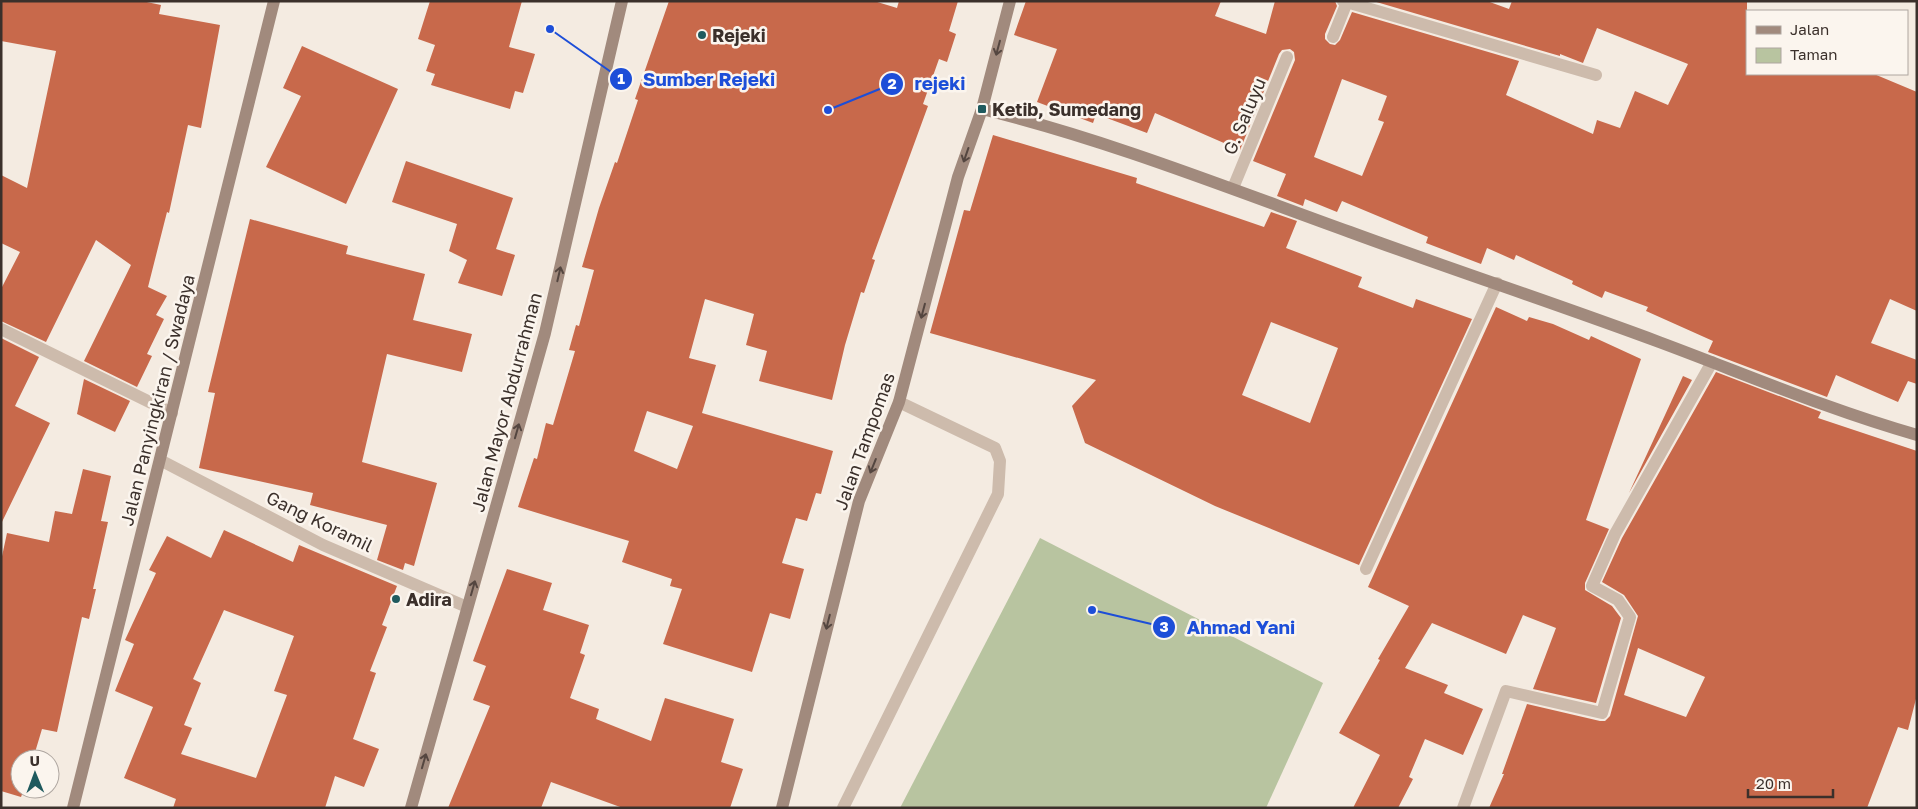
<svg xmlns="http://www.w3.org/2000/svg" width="1918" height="809" font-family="'Golos Text',sans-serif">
	<rect width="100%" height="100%" fill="#f4ebe1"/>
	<path fill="#b8c4a0" d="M1040,538L1323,683L1266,808H900Z"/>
	<path fill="#c8694b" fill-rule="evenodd" d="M1,1H142L161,5L159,14L220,25L201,128L188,125L169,213L167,212L148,287L167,296L156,315L164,319L147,354L152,356L137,387L84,361L131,265L96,240L46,342L1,321V289L20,252L1,243V175L27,188L56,51L1,41Z
		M430,1H522L509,47L535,54L523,93L515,91L510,109L431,85L435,74L426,71L435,45L418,39Z
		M669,1H874L897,8L899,1H958L949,31L956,34L947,62L939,59L923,104L928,106L872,259L875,260L864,293L861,292L845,345L832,400L759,381L767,351L746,345L754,314L705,299L689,358L716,365L702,413L833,451L821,494L816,493L807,521L796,518L782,563L804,569L790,619L770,613L752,672L663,644L682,589L670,586L672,579L622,562L629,541L518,507L534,458L537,459L546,423L553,425L575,351L569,350L576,325L579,326L594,270L582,267L599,208L615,162L617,163L638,100L635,99ZM647,411L693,426L677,469L634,451Z
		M1026,1H1221L1215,16L1266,34L1275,1H1335L1337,6L1325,34V39L1330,44L1335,45L1340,40L1352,12L1519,61L1506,95L1593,134L1597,120L1620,128L1635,91L1668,105L1688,64L1597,28L1583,63L1560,54V56L1373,1H1487L1509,9L1512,1H1747V74H1874L1917,92V311L1890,299L1871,343L1917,360V384L1908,381L1898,402L1836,375L1827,397L1708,352L1713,341L1646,311L1648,307L1605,291L1602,298L1572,284L1573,281L1516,255L1514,260L1487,248L1481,264L1426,243L1428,237L1342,201L1337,212L1305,199L1303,206L1277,196L1286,174L1253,161L1295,60L1294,52L1290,49L1282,50L1279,54L1240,150L1155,113L1147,133L1096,114L1093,123L1037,102L1057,49L1014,35ZM1342,79L1387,96L1378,120L1384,122L1362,176L1314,157Z
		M302,46L398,89L346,204L266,167L301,96L283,88Z
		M993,135L1137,178L1136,183L1264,227L1271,212L1297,221L1286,248L1362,277L1358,287L1413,308L1416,299L1472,319L1359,565L1215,506L1085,443L1072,406L1096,380L930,333L964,210L970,211ZM1271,322L1338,348L1310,423L1242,395Z
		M406,161L513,198L496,249L515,255L502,296L458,283L467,260L449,251L457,224L392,202Z
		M250,219L348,246L346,254L425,274L413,320L472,334L462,372L387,354L362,462L437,483L414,566L405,563L403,570L377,560L387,525L310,505L313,493L199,468L215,393L208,392Z
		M1496,307L1527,321L1529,317L1553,324L1589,340L1591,336L1641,359L1586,520L1609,529L1585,583V590L1612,606L1621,618L1596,703L1533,689L1556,628L1523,615L1506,654L1432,623L1405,668L1448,685L1444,693L1483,709L1463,755L1425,739L1409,777L1413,779L1398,808H1353L1380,755L1339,733L1380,660L1378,659L1409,606L1368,587Z
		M1,338L39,357L15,406L50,423L1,524Z
		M1716,372L1821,412L1818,418L1917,451V695L1908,730L1898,727L1867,808H1489L1504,774H1502L1527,704L1600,721H1605L1610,716L1638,616L1624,595L1602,582L1622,538ZM1638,648L1705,677L1686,717L1624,695Z
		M1683,376L1692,380L1629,493Z
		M84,379L130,401L115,432L77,414Z
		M83,469L111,476L101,521L108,522L93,589H96L89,619L82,617L57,732L42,729L33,759H20V789H24L21,797L1,791V561L7,533L49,542L55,511L72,514Z
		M224,530L293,562L299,545L397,586L382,625L387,627L370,671L376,673L353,739L379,749L364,787L335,776L325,808H173L176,799L124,778L153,707L115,691L134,644L125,640L156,573L149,570L167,536L211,558ZM224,610L294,636L274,691L287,695L256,778L181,754L192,728L184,725L201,683L193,679Z
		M507,569L552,583L543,610L589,625L580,653L585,655L570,698L599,709L596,719L651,741L665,698L734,719L721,762L743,769L730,808H623L551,782L541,808H448L490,706L473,700L486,666L473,661Z"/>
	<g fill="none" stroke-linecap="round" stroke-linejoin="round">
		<path stroke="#cdbbac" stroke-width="12" d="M843,808L998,494L1000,461L995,448L899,402"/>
		<path stroke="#cdbbac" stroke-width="12" d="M1343,1L1596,75
			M1333,37L1347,2
			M1233,188L1287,57
			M1,329L172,413
			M160,460L323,545L467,607
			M1366,569L1497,283
			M1463,808L1506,691L1602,713L1630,617L1618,600L1592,586L1615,534L1712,362"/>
		<path stroke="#a18a7d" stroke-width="12" d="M982,109C1108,140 1228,188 1350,232C1453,270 1557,304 1659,342C1745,374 1829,410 1917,435
			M73,808L274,1
			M411,808L545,333L622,1
			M782,808L859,501L899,402L958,177L982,109L1010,1"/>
	</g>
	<defs><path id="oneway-shaft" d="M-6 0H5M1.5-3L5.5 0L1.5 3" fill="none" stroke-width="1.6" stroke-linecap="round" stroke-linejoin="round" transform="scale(1.25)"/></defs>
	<g stroke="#544640">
		<use href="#oneway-shaft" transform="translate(998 48) rotate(105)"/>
		<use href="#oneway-shaft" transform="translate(966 155) rotate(109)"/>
		<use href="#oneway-shaft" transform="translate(559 274) rotate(-77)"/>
		<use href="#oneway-shaft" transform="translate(923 311) rotate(105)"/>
		<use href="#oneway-shaft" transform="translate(517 431) rotate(-74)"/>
		<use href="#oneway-shaft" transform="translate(873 466) rotate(112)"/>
		<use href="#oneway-shaft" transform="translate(473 588) rotate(-74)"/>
		<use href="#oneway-shaft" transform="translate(828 622) rotate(104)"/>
		<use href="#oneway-shaft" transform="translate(424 761) rotate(-74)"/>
	</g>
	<g fill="#1f5a5e" stroke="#fbf5ee" stroke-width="2">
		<circle cx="702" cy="35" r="5"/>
		<rect x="977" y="104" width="10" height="10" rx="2.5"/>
		<circle cx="396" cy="599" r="5"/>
	</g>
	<g text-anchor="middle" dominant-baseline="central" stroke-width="5" stroke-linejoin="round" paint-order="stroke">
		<g font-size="18" font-weight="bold" fill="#3b302b" stroke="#fbf5ee" text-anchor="start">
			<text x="712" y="35">Rejeki</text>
			<text x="992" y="109">Ketib, Sumedang</text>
			<text x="406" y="599">Adira</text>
		</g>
		<g font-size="18" fill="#3b302b" stroke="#fbf5ee">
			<text transform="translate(1244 116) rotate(-67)">G. Saluyu</text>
			<text transform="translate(157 400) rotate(-76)">Jalan Panyingkiran / Swadaya</text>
			<text transform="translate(506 402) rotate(-75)">Jalan Mayor Abdurrahman</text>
			<text transform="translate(864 441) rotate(-70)">Jalan Tampomas</text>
			<text transform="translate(320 521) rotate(26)">Gang Koramil</text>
		</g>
	</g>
	<path fill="none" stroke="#1d4ed8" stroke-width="2" d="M550 29L621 79M828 110L892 84M1092 610L1164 627"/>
	<g fill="#1d4ed8" stroke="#fbf5ee" stroke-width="2">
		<circle cx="550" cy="29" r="5"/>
		<circle cx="828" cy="110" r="5"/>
		<circle cx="1092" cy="610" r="5"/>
		<circle cx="621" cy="79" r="12"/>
		<circle cx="892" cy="84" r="12"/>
		<circle cx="1164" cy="627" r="12"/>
	</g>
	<g font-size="15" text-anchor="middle" font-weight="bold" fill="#fff">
		<text x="621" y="84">1</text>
		<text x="892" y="89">2</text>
		<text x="1164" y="632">3</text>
	</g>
	<g font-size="19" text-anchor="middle" font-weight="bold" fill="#1d4ed8" stroke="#fbf5ee" stroke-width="5" stroke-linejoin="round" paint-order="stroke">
		<text x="709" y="86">Sumber Rejeki</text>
		<text x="940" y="90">rejeki</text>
		<text x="1241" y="634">Ahmad Yani</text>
	</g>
	<rect width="1918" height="809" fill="none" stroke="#3b302b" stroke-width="5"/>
	<rect x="1746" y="10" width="162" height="65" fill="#fbf5ee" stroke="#aea6a0"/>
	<rect x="1756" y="26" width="25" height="8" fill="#a18a7d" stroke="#aea6a0"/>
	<text x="1790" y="35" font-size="15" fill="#3b302b">Jalan</text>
	<rect x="1756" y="48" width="25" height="15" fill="#b8c4a0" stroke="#aea6a0"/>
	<text x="1790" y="60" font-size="15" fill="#3b302b">Taman</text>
	<g transform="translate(35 774) rotate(359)"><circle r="24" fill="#fbf5ee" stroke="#aea6a0"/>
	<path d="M0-4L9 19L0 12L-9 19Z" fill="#1f5a5e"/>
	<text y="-8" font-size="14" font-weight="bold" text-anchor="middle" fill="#3b302b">U</text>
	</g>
	<path d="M1748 789v8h85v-8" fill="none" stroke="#3b302b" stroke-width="2.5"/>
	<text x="1756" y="789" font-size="15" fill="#3b302b" stroke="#fbf5ee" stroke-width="4" paint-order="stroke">20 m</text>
</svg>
